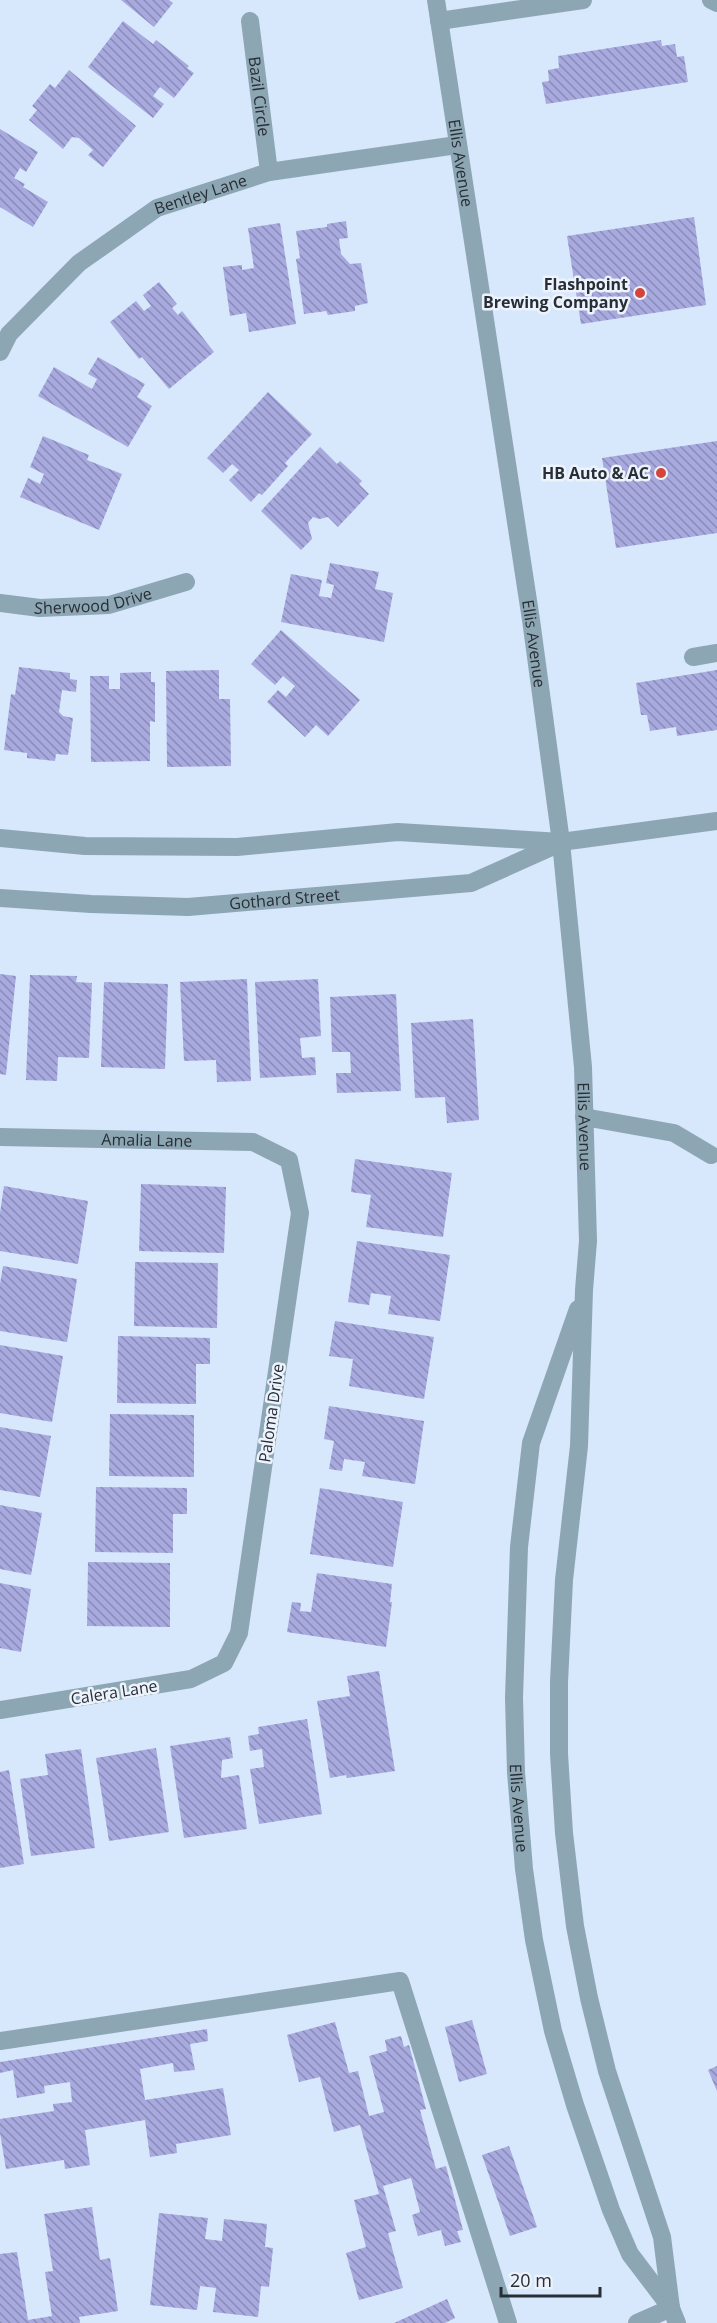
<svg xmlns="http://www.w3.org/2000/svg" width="717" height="2323" font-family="'Open Sans',sans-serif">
	<defs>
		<pattern id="building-back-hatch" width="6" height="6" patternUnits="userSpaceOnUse" patternTransform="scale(1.5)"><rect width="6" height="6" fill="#a8aadf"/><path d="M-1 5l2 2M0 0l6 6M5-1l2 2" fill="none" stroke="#898bb6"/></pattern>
	</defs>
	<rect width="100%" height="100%" fill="#d7e7fc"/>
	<path fill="url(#building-back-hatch)" d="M121,0H169L173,3L154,27Z
		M123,21L153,44L156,40L189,66L187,68L194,73L174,98L160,87L153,96L164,104L153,118L88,67Z
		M661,40L662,46L675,44L677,57L684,56L688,82L546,104L542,82L549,81L548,70L559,68L558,56Z
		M69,70L136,126L103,167L88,155L93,150L79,138L72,137L63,149L29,120L37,110L32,106L50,84L55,88Z
		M0,129L38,152L26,172L20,168L14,178L25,184L23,187L48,202L33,227L0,207Z
		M694,217L706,305L581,324L567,236Z
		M346,221L348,238L339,239L341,254L350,264L361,263L368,303L355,306V311L328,315L326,311L304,314L296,259L300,258L296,231L327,227V224Z
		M280,223L296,324L249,332L246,313L230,316L223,267L242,265V270L254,268L248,228Z
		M159,282L177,304L172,308L178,315L182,311L214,352L169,389L142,357L139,359L110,322L136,301L144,311L151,306L143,295Z
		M98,357L145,384L137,397L152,406L128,447L38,396L54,367L92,389L97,379L88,374Z
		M268,392L312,434L285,463L288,466L262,495L259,493L251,502L229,480L239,470L232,464L223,473L207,458Z
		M43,436L89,455L87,460L122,474L99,530L20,497L28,478L40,484L44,474L30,467Z
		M717,441V533L616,548L602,458Z
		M320,447L337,464L340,461L362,481L359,484L369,494L338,527L328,517L319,519L313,517L308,523L312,539L301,550L261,511Z
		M330,563L379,572L375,589L393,593L384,642L281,622L291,574L322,580L319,596L331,598L334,585L326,583Z
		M281,630L360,700L328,736L316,725L305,737L267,702L278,690L286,697L295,686L283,676L275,685L251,664Z
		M19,667L70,673V679L77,680L76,692L62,690L59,712L63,716L73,718L68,755L56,754L55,761L27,758V753L4,750L11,694L15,695Z
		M219,670V699H230L231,766L167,767L166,671Z
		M717,670V730L677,736L676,727L650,731L647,715H641L636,683Z
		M151,672V682H155V722L150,721V761L91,762L90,676H109V689H120V673Z
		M0,974L16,976L6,1075L0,1074Z
		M30,975L77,976L76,982L92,983L89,1058L58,1057L57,1081L26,1080Z
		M247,979L251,1081L217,1082L216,1060L184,1061L180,982Z
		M318,979L321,1036L300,1038L302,1058L315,1057L316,1075L260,1078L255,982Z
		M104,982L168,984L165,1069L101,1067Z
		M396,994L401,1091L337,1093L336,1073H351L350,1052H332L330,997Z
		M473,1019L479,1120L447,1123L445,1097L415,1098L411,1023Z
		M355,1159L452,1173L443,1237L366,1227L371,1195L351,1192Z
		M141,1184L226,1187L224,1253L139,1251Z
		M4,1186L88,1201L78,1264L0,1251V1213Z
		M357,1241L450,1255L440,1321L388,1314L391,1296L371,1293L369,1305L348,1302Z
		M135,1262L218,1263L217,1328L134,1326Z
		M3,1266L77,1279L67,1342L0,1331V1284Z
		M335,1321L434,1337L424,1399L349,1386L353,1359L329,1356Z
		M118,1336L210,1338V1364H196V1404L117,1403Z
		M0,1345L63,1356L52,1422L0,1413Z
		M329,1406L424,1421L415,1484L362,1476L365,1462L344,1459L342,1471L329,1469L334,1441L324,1439Z
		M110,1414L194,1415V1477L109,1476Z
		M0,1427L51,1436L40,1497L0,1490Z
		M96,1487L187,1488V1514H173V1553L95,1552Z
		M320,1488L403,1502L393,1567L310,1554Z
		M0,1505L42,1513L31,1575L0,1569Z
		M88,1562L170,1563V1627L87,1626Z
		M317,1573L392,1584L390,1602H392L386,1647L287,1632L292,1602L301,1603L300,1611L311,1612Z
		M0,1583L31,1589L21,1652L0,1648Z
		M379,1671L395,1771L347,1778L346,1775L330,1778L317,1701L350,1696L347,1676Z
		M307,1719L322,1814L259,1824L250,1769L264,1767L262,1749L250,1751L248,1736L259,1734L258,1727Z
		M230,1737L233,1758L222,1760L221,1778L239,1775L247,1829L184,1838L170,1746Z
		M156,1748L169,1832L109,1841L96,1758Z
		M81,1749L95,1848L31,1856L20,1779L48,1775L45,1754Z
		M9,1770L24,1864L0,1868V1772Z
		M472,2020L487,2074L459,2082L445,2027Z
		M335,2022L349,2073L358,2071L369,2116L384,2112L369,2056L387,2051L385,2040L401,2036L404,2047L409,2045L426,2109L420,2110L436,2169L446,2166L463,2230L457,2231L461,2242L445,2246L441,2230L418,2236L412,2215L420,2212L411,2178L383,2186L396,2231L388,2233L403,2288L359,2300L346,2253L366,2247L354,2200L379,2194L360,2125L334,2132L320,2077L299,2082L287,2035Z
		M207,2029L208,2041L190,2044L195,2070L174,2072L173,2063L140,2069L145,2100L223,2088L231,2135L176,2144L177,2153L150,2157L145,2120L85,2130L90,2165L65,2169L64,2160L6,2169L0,2133V2119L54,2111L53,2104L72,2102L70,2082L44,2086L45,2093L17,2098L13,2070L0,2073V2062Z
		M717,2066V2091L708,2070Z
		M509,2146L537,2227L510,2236L482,2155Z
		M92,2207L100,2260L110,2258L118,2311L79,2317L80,2323H0V2254L17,2252L28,2320L52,2316L45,2272L53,2271L44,2214Z
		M159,2213L208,2218L205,2239L222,2241L224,2219L267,2224L265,2247L273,2248L269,2287L261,2286L258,2317L213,2312L216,2288L200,2286L197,2310L150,2305Z
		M447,2299L455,2318L445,2323H394Z"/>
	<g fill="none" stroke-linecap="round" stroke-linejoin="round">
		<g stroke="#8ca6b3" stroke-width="18">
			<path id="s1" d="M436,0L531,620L561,842L583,1067L588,1241L584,1290L579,1446L564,1580L559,1682V1754L564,1833L575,1926L589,1998L607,2071L662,2237L671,2308"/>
			<path d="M711,0L717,3"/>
			<path id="s2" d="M250,21L269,172"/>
			<path d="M439,21L583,0"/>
			<path id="s3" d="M0,352L9,334L79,263L157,208L269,172L457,145"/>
			<path id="s4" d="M0,603L40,608L109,605L186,582"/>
			<path d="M693,657L717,653"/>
			<path d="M0,838L85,846L237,847L398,832L561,842L717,821"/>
			<path id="s5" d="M0,898L91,904L188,907L471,883L558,844"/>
			<path d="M584,1117L674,1133L711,1155"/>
			<path id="s6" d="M0,1137L253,1142L289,1160L300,1213L239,1633L224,1663L191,1679L0,1710"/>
			<path id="s7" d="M578,1309L531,1443L519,1547L514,1698L516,1772L524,1869L534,1940L553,2031L575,2105L611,2210L630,2254L671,2308L677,2323"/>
			<path d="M0,2041L400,1981L508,2323"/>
			<path d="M637,2323L671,2308"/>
		</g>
	</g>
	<g fill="#d3453a" stroke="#edf3fc" stroke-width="2">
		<circle cx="640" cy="293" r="6"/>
		<circle cx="661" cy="473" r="6"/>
	</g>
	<g text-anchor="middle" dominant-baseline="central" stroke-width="5" stroke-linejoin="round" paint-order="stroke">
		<g font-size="16" fill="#282e36" stroke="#edf3fc">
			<text stroke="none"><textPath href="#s2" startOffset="76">Bazil Circle</textPath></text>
			<text stroke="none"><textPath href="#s1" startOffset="165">Ellis Avenue</textPath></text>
			<text stroke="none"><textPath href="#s3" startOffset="261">Bentley Lane</textPath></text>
			<text stroke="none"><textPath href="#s4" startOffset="94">Sherwood Drive</textPath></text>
			<text stroke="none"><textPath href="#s1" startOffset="651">Ellis Avenue</textPath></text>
			<text stroke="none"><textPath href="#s5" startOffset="285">Gothard Street</textPath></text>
			<text stroke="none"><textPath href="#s1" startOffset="1137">Ellis Avenue</textPath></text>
			<text stroke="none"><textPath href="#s6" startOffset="147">Amalia Lane</textPath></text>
			<text transform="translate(271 1413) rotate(-82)">Paloma Drive</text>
			<text transform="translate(114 1692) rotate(-9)">Calera Lane</text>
			<text stroke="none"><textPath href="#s7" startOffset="508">Ellis Avenue</textPath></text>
		</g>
		<g font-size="16" font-weight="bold" fill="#282e36" stroke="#edf3fc" text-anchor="end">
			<text x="628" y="284">Flashpoint<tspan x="628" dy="18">Brewing Company</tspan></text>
			<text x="649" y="473">HB Auto &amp; AC</text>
		</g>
	</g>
	<path d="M501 2287v9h99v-9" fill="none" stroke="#282e36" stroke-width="3"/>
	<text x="510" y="2287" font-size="18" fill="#282e36" stroke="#edf3fc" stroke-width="4.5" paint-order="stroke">20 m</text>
</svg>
